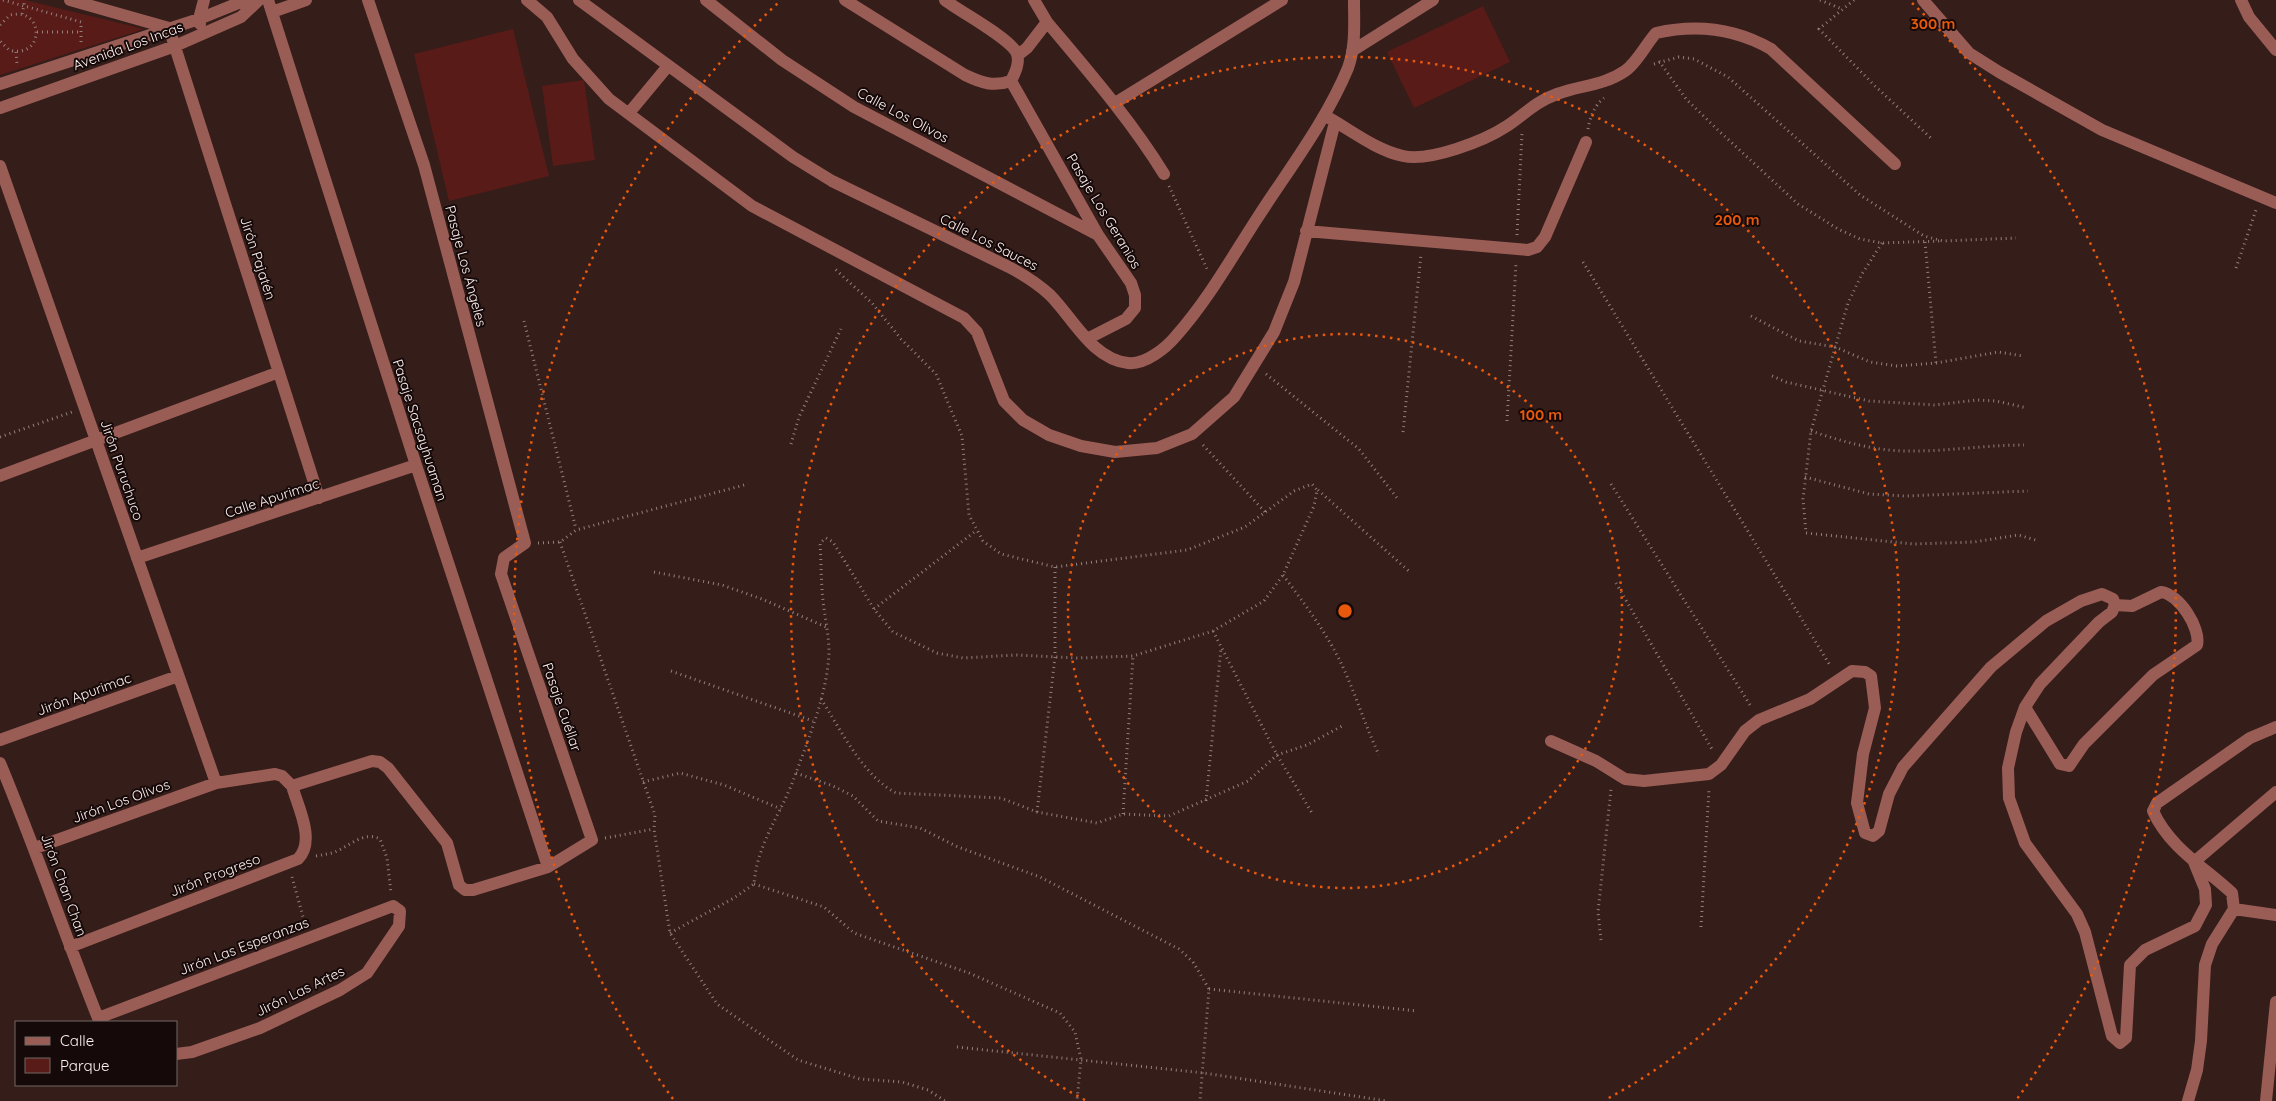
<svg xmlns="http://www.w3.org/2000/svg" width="2276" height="1101" font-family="Quicksand,sans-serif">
	<rect width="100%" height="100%" fill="#351d1a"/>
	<path fill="#591b17" d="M0,0H25L144,29L0,75Z
		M1483,6L1510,62L1414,108L1387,52Z
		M513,29L549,176L449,201L414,54Z
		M584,80L595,160L553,166L542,86Z"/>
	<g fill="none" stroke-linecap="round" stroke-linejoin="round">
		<path stroke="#93807e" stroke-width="3" stroke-dasharray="1 4" stroke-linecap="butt" d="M3,0L81,22V42
			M1820,0L1842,9
			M1854,0L1819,29L1875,86L1933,140
			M22,14L25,0
			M0,25L10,15C46,7 44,60 9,50L0,41
			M37,32H81
			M16,52L17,64
			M1659,61L1686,99L1719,131L1798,204L1838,229L1860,239L1882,243L1940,241
			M1654,64L1679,57L1694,59L1728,77L1860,195L1924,236L1943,241L2016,238
			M1588,129C1590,117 1594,106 1604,98
			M1169,186L1207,269
			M1517,235L1522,133
			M1925,242L1936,363
			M1882,243L1862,274L1848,303L1811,431L1803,499L1806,533L1913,544L1974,542L2018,535L2039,541
			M1583,262L1831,667
			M2236,268L2256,210
			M1751,316L1799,341L1835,347L1870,362L1897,366L1936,363L1998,352L2023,356
			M524,321L576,529
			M1266,374L1359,449L1397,498
			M1772,376L1786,382L1869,401L1935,405L1977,400L1996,401L2027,408
			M1507,421L1516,263
			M1811,431C1844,442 1878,452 1913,451C1950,451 1987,445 2024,445
			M1403,432L1421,254
			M0,437L72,412
			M791,444L799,417L841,329
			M1203,445L1265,512
			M1805,477L1869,494L1905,496L2028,491
			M1611,484L1752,708
			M1318,490L1411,573
			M560,542L655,815L654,829L670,933L717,1004L798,1060L860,1079L902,1082L928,1090L945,1101
			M538,543L560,542L576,530L748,484
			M654,572L722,585L762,599L826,627
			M1283,575C1303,602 1324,629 1339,659C1354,689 1364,723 1379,755
			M1616,583L1713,751
			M874,609L977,530
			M1213,631L1277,755L1312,813
			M671,671L813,721
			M821,699C841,730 863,776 896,793L1001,798L1037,812L1097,823L1123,814L1169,816L1248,781L1277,755L1307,745L1344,725
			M796,773L833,786L853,796L878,821L920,828L958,847L1040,877L1179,949L1193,962L1209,989L1200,1101
			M643,782L680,773L724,785L781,809
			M1206,801L1221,648
			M1037,812L1055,657V567
			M1123,814L1133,656
			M605,838L654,829
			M316,856C322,855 327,854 332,853C348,848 363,830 380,839L387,858L391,893
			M292,877L305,924
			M754,884L824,907L854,933L969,973L1060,1013L1075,1032L1081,1059L1077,1101
			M1701,927L1709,789
			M670,933L734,898L754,884C757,845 779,817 793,781C807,742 827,696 829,653C829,632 823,610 822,589C821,573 821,558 820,543L826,538L833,542L874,609L893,632L937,653L963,658L1016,655L1077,658L1133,656L1213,631L1264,601L1283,575L1314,506L1317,490L1312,484L1294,491L1245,527L1187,550L1055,567L1001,554L983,541L969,515L962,436L936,374L901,339L872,303L835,269
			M1601,940L1598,912L1611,789
			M1209,989L1417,1011
			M957,1047L1204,1073L1387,1101"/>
		<path stroke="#9a5d55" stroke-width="12" d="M70,0L169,28L319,498
			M268,0L416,465L548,867
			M527,0L547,17L573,59L609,99L752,206L964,318L977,332L1004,401L1023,420L1049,435L1081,446L1115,452L1157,448L1192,434L1234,397L1274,332L1294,282L1335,122
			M579,0L793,157L832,181L1009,267C1024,275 1037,283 1050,295C1073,318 1092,359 1128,363C1145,365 1166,348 1176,336C1208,300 1232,257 1258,217C1289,169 1326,121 1348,68C1356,46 1354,23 1354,0
			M706,0L782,60L854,107L1098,235
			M845,0L965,75C982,83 993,87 1011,81
			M945,0C960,12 1012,39 1017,54C1020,63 1015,73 1011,81
			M1923,0L1969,53L1999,72L2102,130L2276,203
			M2241,0L2249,17L2276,50
			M272,12L306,0
			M1047,22C1088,71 1130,119 1164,174
			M200,24L199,19L204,0
			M1352,51L1433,0
			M1018,55L1027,48L1047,22L1034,0
			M1011,81L1098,235L1131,283L1135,295V308L1126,319L1087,339
			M0,84L199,19L246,0
			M1115,103L1282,0
			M0,108L175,46L241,17L259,0
			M629,113L668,66
			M1329,118C1352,131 1376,150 1403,156C1430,162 1484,141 1507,126C1525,114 1535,102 1557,94C1581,85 1603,86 1625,71C1637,63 1646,44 1656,33C1696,24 1736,29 1771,49L1895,164
			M0,166L216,783
			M1306,231L1528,250L1537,247L1545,237L1586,142
			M0,476L279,372
			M137,558L416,465
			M2025,707L2060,764L2069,766L2084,744L2153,675L2197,645C2201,628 2179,594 2161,592L2132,606L2115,605
			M0,740L178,676
			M1551,741L1596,761L1625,779L1644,781L1709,774L1721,765L1745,731L1759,720L1810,699L1852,671L1865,672L1871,676L1875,708L1863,754L1857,803L1865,833L1873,836L1879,831L1889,794L1903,767L1991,667L2046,621L2081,601L2102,594L2113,599L2115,605L2112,612L2099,622L2040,684L2025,707L2016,732L2008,768L2009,798L2025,843L2077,914L2085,932L2112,1036L2120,1043L2126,1038L2130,965L2145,950L2195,926L2206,905L2205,889L2194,862L2276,792
			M0,763C35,847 64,933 98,1018L103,1022
			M35,848L216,783L275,774L282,776L292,786L372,761L380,762L388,768L447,843L459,885L465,890H473L548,867L592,840L501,574L504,558L525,543L424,165L368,0
			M2234,909L2276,915
			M70,947L298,859C316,841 298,807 292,786
			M98,1018L393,906L400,911L399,926L367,973L340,990L260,1028L192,1052L176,1054
			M2188,1101L2197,1070L2201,1041L2205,965L2212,944L2234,909L2232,893C2204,867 2169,847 2153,811L2157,803L2250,738L2276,727
			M2266,1101L2276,1002"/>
	</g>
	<g fill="none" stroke="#e8590c" stroke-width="2.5" stroke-dasharray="2.5 5">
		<circle cx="1345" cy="611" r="277"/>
		<path d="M1085 1100A554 554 0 1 1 1605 1100"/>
		<path d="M673 1099A831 831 0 0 1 778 3M1912 3A831 831 0 0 1 2017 1099"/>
	</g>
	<g text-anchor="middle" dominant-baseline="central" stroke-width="4" stroke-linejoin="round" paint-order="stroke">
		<g font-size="14" fill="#fff1ef" stroke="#150a09">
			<text transform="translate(128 46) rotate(-20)">Avenida Los Incas</text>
			<text transform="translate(903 115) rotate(28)">Calle Los Olivos</text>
			<text transform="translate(1104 211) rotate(59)">Pasaje Los Geranios</text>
			<text transform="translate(989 242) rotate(27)">Calle Los Sauces</text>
			<text transform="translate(258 258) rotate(72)">Jirón Pajatén</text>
			<text transform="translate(466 266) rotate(75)">Pasaje Los Ángeles</text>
			<text transform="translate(420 430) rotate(72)">Pasaje Sacsayhuaman</text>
			<text transform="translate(122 470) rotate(71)">Jirón Puruchuco</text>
			<text transform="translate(272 498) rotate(-18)">Calle Apurimac</text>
			<text transform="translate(84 694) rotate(-20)">Jirón Apurimac</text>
			<text transform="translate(562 707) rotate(71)">Pasaje Cuéllar</text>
			<text transform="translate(121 801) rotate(-20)">Jirón Los Olivos</text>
			<text transform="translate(215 875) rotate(-21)">Jirón Progreso</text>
			<text transform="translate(64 885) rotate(70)">Jirón Chan Chan</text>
			<text transform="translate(244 946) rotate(-21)">Jirón Las Esperanzas</text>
			<text transform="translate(300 991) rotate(-26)">Jirón Las Artes</text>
		</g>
	</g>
	<circle cx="1345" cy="611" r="8" fill="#e8590c" stroke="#150a09" stroke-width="2.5"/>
	<g font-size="15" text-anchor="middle" font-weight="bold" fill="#e8590c" stroke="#150a09" stroke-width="4" stroke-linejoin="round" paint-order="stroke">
		<text x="1933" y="29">300 m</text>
		<text x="1737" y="225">200 m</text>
		<text x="1541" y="420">100 m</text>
	</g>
	<rect x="15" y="1021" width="162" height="65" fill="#150a09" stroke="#736665"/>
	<rect x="25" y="1037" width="25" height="8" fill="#9a5d55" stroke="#736665"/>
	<text x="60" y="1046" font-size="15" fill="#fff1ef">Calle</text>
	<rect x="25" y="1058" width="25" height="15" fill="#591b17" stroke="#736665"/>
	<text x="60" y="1071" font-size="15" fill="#fff1ef">Parque</text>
</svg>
